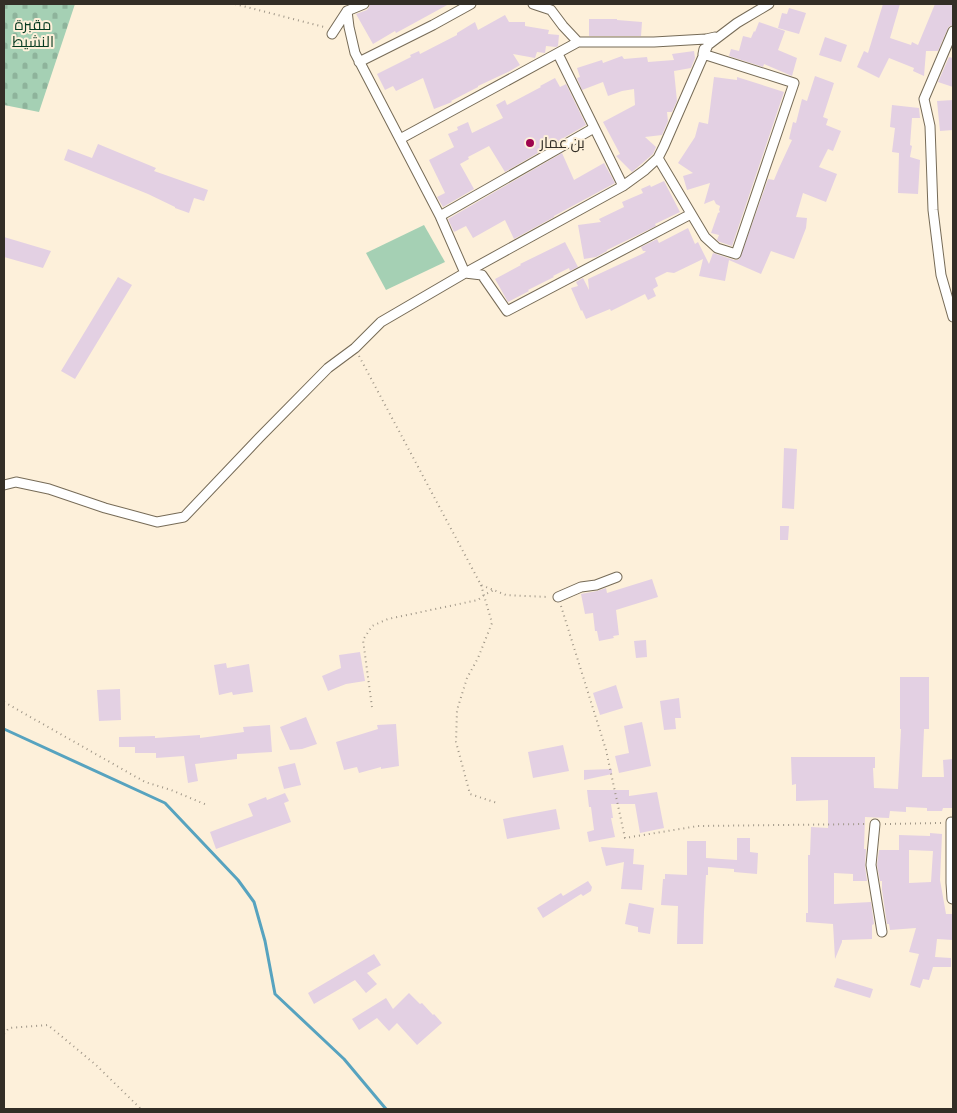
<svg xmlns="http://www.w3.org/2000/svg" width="957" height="1113" font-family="'Source Sans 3',Cairo,sans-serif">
	<defs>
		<pattern id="cemetery-stones" width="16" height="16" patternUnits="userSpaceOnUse" patternTransform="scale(1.25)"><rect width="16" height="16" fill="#a5d0b4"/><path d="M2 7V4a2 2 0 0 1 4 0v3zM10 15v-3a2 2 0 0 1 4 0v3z" fill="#8eb39b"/></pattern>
	</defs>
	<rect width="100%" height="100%" fill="#fdf0da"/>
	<path fill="url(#cemetery-stones)" d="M4,4H75L39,112L4,105Z"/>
	<path fill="#a5d0b4" d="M424,225L445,262L386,290L366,253Z"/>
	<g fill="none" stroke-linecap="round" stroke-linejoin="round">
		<path stroke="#57a3bf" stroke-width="3" d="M4,729L165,803L238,880L254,902L265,941L275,994L344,1059L386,1109"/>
	</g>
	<path fill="#e3d0e3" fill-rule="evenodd" d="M370,4H449L396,33L395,31L373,44L356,14L367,10L369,7Z
		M883,4H900L890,38L911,45L912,42L918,45L935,4H953V25L950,26L948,28L938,51H926L924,76L913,71L914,68L889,58L879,78L857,67L864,51L868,53Z
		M789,8L806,13L799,34L778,28L782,13L787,14Z
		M505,15L509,22H525V26L549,30L548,34L559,35L558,46L556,47L546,46L545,53L537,52L535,58L513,54L520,65L510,71L478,86V87L451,101L452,102L434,109L423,78L396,91L393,86L385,90L377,74L411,57L410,55L419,51L420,54L457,35V33L475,22L478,30Z
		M589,19H617V20L642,22L641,36H589Z
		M759,22L785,31L778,50L797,58L792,76L764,64L763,67L729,56L731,49L739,51L743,36L751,38L754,31L755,32Z
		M825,37L847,45L841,62L819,55Z
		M694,51L695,58L691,68L674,71L677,101L672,112H667L668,121L662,135L645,137L656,147L653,154L632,172L616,156L620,154L603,122L635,105L634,89L622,91L608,96L603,82L582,90L577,78L580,77L577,68L602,60L603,63L622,56L624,59L647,57L648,62L674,60L672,54Z
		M949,57L953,58V87L938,82Z
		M815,76L834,83L823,117L828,119L826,125L841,131L833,151L828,149L819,167L837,174L826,202L803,193L796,217L807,218L806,228L794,259L771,251L761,274L729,260L725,281L699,276L703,259L674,273L667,272L655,278L658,286L653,289L656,296L648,300L645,294L611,311L610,309L586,319L582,310L581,311L571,288L578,286L576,282L583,278L589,290L588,279L644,253L646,251H643L641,247L657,239L659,243L688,228L695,244L698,242L709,264L713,253L734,260H738L740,258L768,179L774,180L779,168L792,140L789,139L793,122L796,123L802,99L807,101Z
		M714,77L737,80V77L784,92L732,246L720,242L717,240L719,235L711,233L718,213L720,212L719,210L720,206L716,204L714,200L704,204L710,183L687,190L683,176L693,173L678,163L695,137L699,122L708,124Z
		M555,78L560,87L566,84L586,125L505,172L489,146L468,157L469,159L460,164L474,189L443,207L437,197L445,193L429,160L454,147L448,134L458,130L457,127L468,122L472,133L503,118L496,105L505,100L507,105L541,87L540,86Z
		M953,100V130L940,131L937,101Z
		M892,105L919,108L920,118H912L910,145L912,146L910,157L920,160L918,194L898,193L899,153L892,152L895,128L890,127Z
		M98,144L156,168L154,171L208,190L204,201L194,198L189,213L175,208V207L148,194L64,160L68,149L92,158Z
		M562,153L574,180L604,163L615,183L554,216V217L514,239L505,220L473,238L466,226L454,232L448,219Z
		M664,181L680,212L655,224L656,226L607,250V251L596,257L584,259L578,225L601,222L599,219L624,207L622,202L643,193L641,189L650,185L651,187Z
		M4,237L51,251L43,268L4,257Z
		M565,242L578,267L570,271L569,268L553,276L554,277L528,290L529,291L508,302L495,279L521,265L520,264Z
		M118,277L132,285L75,379L61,371Z
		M784,448L797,449L794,509L782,508Z
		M780,526H789L788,540H780Z
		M652,579L658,597L616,610L619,635L613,636L614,638L599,641L597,631H595L593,613L585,614L581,594L597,591L606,588L607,593Z
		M646,640L647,657L636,658L634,641Z
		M360,652L365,681L346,684L328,691L322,676L341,668L339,655Z
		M226,663L227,668L249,664L253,692L233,695L232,692L219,695L214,665Z
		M900,677H929V729H924L922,777H944L943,760L953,759V801H952V808H943L942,811H927V808L906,807V812L890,811L889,818L865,817L864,849H866L865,866L867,881H853V874L834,873V904L871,902L874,924L872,925V939L842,940V942L835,959L833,924L806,922V913H808V855H810L811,827L828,828V800L796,801V784L792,785L791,757H875V768H873L874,788L898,789L901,729H900Z
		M616,685L623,708L600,715L593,693Z
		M120,689L121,720L99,721L97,690Z
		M679,698L681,718H675L676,729L664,730L660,701Z
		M306,717L317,744L302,749L290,750L280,727Z
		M642,722L651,766L619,773L615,756L629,753L624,726Z
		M396,724L399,766L381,769V767L359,773L357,767L344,770L336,742L378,729L377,725Z
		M270,725L272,752L237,754V759L195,764L198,781L188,783L184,756L156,758V753H135V747H119V737L155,736V738L200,735V738L244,732L243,727Z
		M563,745L569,771L533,778L528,752Z
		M295,763L301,785L284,789L278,767Z
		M612,769V774L584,780V770Z
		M587,790H629V796L657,792L664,828L640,833L635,804H611L613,818H611L615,837L589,842L587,832L594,830L591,807H589Z
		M285,793L289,801L284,803L291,822L216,849L210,832L253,816L248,804L266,797L267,800Z
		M556,809L560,829L507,839L503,819Z
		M930,833L942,834L940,880L946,914H953V940L937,939L935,957L951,958V967H933L929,980L923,979L920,988L910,985L919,954L909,952L916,928L890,930L889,924H887L882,890V881H880L877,865L879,850H899V835L930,836ZM909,850L933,851L931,882L909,883Z
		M737,838H750V852L758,853L757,874L734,872V869L708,867V875H706L704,912L703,944H677L678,906L661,905L663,879H665V874L687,875V841H706V858L737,860Z
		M601,847L634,849L633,864L644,865L642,890L621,889L624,862L606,866Z
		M588,881L592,887L591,891L583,896L581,894L543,918L537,908L561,893L563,896Z
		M629,903L654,908L650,934L638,932V927L625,924Z
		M374,954L381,965L367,973L377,984L366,993L355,980L314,1004L308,993Z
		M837,978L873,989L870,998L834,987Z
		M409,993L420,1004L422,1003L433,1015L434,1014L442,1023L417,1045L397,1023L389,1031L377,1018L359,1030L352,1019L386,998L393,1009Z"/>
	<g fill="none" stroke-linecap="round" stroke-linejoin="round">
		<g stroke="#766b57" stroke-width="11">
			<path id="minor" d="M364,4L347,11L349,27L355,53L440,216L465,273L482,275L507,311L691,214
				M533,4L551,10L563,26L578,42H654L706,39L715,37
				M953,31L924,99L930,126L933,210L941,275L953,317
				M332,34L347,11
				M558,54L623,186
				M359,62L433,25L471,4
				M400,139L578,42
				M658,158L705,237L717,248L736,254L794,83L703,54L704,49
				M440,216L594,128
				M4,485L16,482L49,489L105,508L157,522L184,517L260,437L328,368L355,348L381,322L465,273L623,186L645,170L658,158L664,146L708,45L737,23L769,4
				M558,597L581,587L596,585L617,577
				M951,822V883L952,899
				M875,824L871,865L882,932"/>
		</g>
		<path stroke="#a09788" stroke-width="2" stroke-dasharray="1 4" stroke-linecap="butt" d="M235,4L324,27
			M359,356L481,585L506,595L548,597
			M481,585L492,623L478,658L467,678L457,710L456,742L470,794L497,803
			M561,606L606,750L625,838L698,826L866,824
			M4,702L145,782L171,790L207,805
			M372,707L363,640L372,626L388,619L478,600L484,595L494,590
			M885,824L941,823
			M4,1034L9,1028L48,1025L96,1065L141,1109"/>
		<use href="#minor" stroke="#fff" stroke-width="9"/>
	</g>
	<circle fill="#9e054d" stroke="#fdf0da" stroke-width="2" cx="530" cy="143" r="5"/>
	<g text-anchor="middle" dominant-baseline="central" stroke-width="4" stroke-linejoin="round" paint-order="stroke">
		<g font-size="15" fill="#063a20" stroke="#fdf0da">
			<text x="33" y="25">مقبرة<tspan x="33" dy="17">النشيط</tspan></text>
		</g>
		<g font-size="15" fill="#332e26" stroke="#fdf0da" text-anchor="start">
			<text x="540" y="143">بن عمار</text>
		</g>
	</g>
	<rect width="957" height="1113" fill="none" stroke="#332e26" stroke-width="10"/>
</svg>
